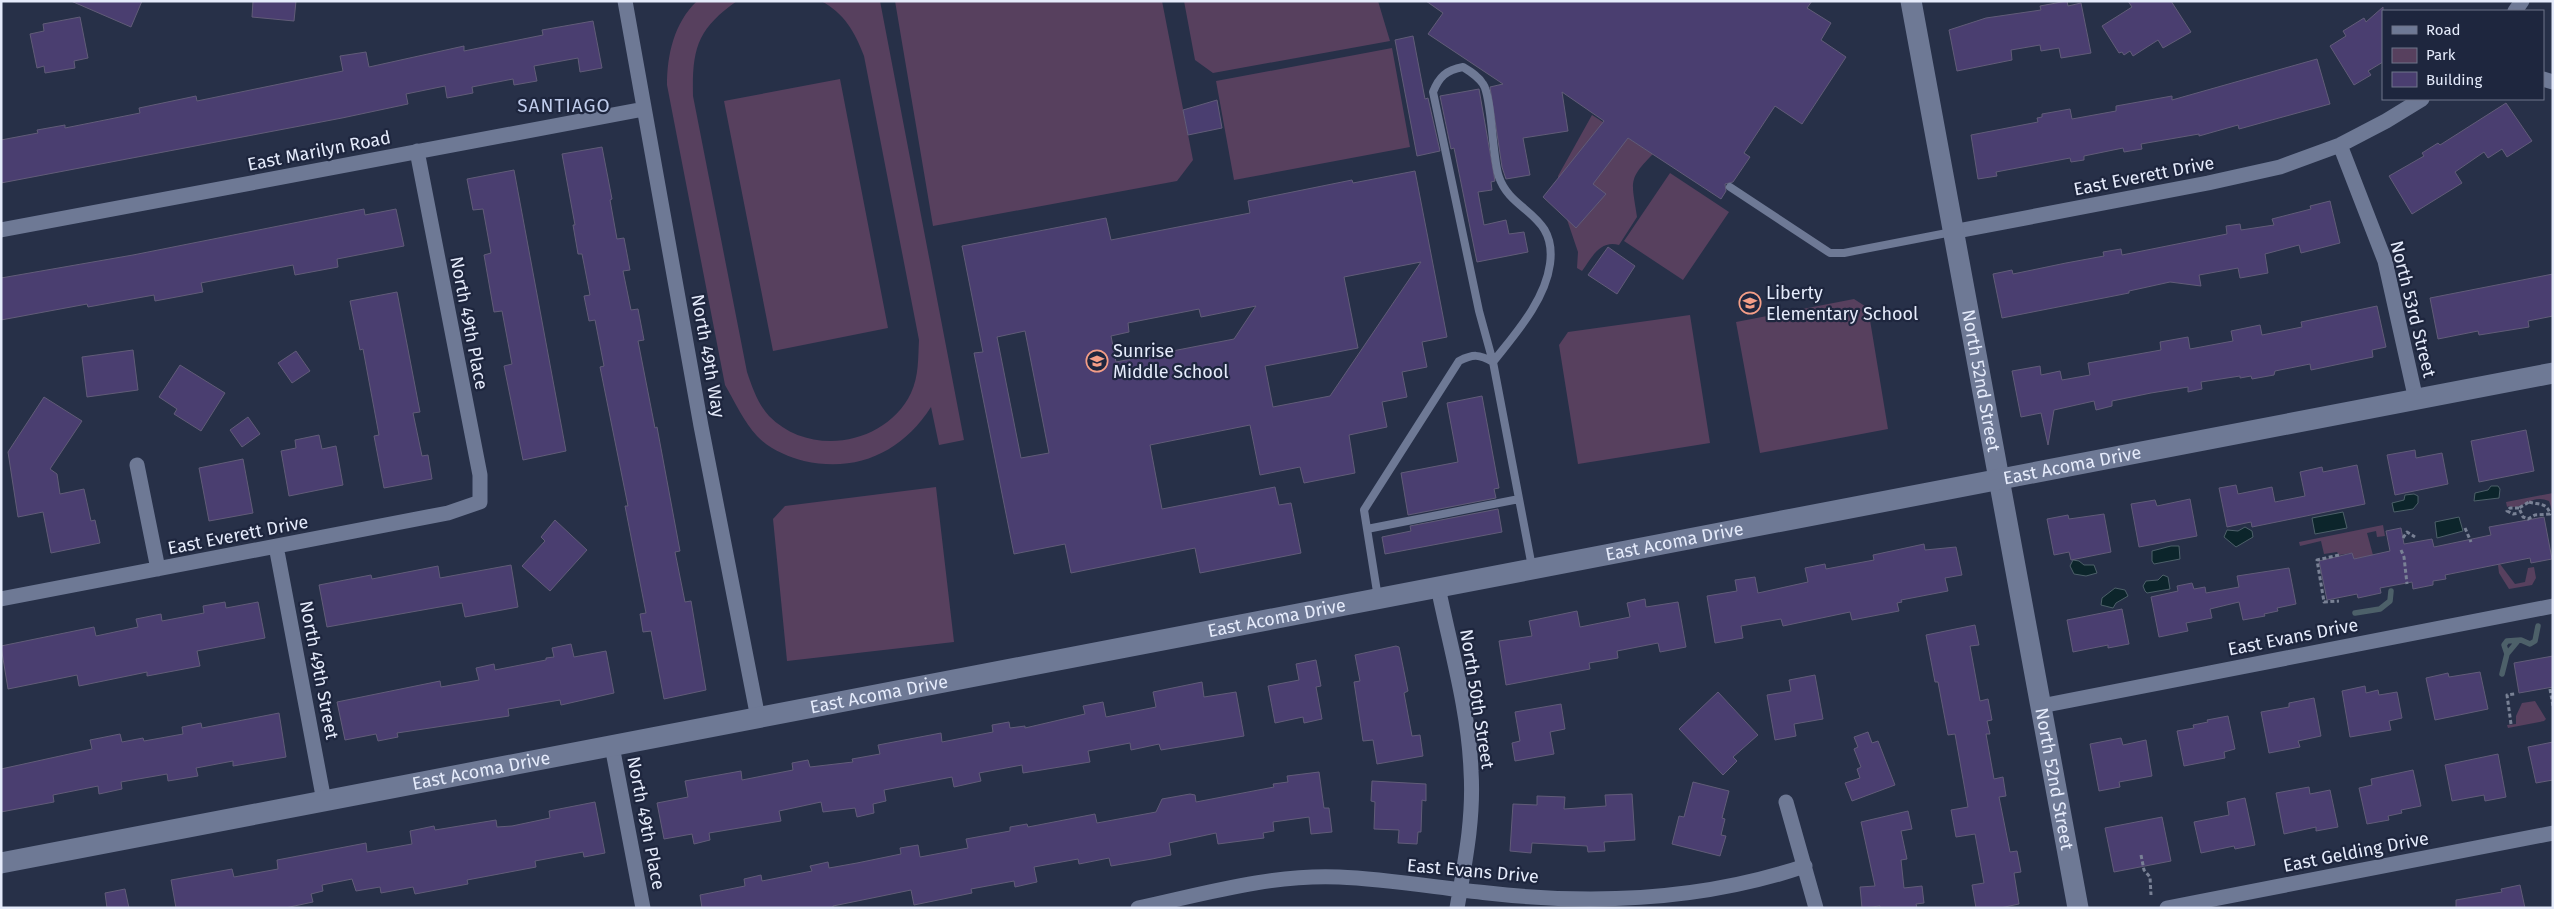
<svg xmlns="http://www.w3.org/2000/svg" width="2554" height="909" font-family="'Fira Sans',sans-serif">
	<rect width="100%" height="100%" fill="#273048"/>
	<path fill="#57405e" d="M697,1H737C697,29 692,49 693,96L747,372C752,387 758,404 769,416C810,458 886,445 911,393C919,376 918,358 919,340L864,56C855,32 844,13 821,1H880L964,440L939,445L931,407C902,452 857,473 804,461C788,457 769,449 757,436C744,422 735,402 725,385L667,85C667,55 674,23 697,1Z
		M895,1H1162L1193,160L1177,181L933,226Z
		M1184,1H1378L1390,41L1213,73L1195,60Z
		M1392,48L1410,147L1234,180L1216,81Z
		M840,79L888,328L773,351L724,101Z
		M1592,115L1653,154C1627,180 1632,182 1637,217L1619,245C1600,240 1592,257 1582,271L1577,268L1578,252L1559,196L1558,176Z
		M1670,173L1729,212L1683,280L1624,241Z
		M1854,299L1868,308L1888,429L1760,453L1736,322Z
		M1690,315L1710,443L1578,464L1559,345L1568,332Z
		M936,487L954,642L787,661L773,519L785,506Z
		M2553,493V513L2549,501C2533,494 2525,507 2514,507C2511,507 2509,506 2507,507L2506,502Z
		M2383,525L2385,536L2377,537L2376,531L2367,533L2373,555L2354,559L2352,553L2339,555L2337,552L2324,554L2321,541L2300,546L2299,542Z
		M2500,564L2515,584L2525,582L2528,568L2534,567L2536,578L2532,585L2509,589L2499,573L2498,565Z
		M2535,701L2546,719L2544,721L2508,728L2507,725L2516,724V716L2522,703Z"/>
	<path fill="#0c252b" stroke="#4d6069" d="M2491,486H2498L2500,489L2499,498L2474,501L2475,493L2488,490Z
		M2414,494L2418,496V503L2413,509L2394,512L2392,503L2404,500L2405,495Z
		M2343,512L2347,528L2315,534L2312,518Z
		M2459,517L2463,531L2437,538L2435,522Z
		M2245,527L2252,531L2253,537L2236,547L2224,537L2227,530L2238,531Z
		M2171,546H2179L2180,559L2154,564L2152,561V551Z
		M2073,560L2079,561L2084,565H2094L2097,573L2086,576L2074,574L2070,566Z
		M2163,575L2168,577L2170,589L2147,593L2145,591L2143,586L2146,581L2158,580Z
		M2115,588L2125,590L2128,596L2116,603L2113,608L2101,605L2102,598Z"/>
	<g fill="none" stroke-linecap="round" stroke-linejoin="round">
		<path stroke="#4d6069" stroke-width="5.5" d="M2355,613L2380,609L2390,601L2391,591
			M2507,654L2517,642
			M2502,674L2507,654L2504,645L2507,641L2521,640L2530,644L2535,641L2538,626"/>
	</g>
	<path fill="#4a3e70" stroke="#615c78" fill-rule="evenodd" d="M71,1H142L131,27Z
		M253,1H296L294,21L252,17Z
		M1426,1H1812L1807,8L1831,23L1821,40L1846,57L1802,124L1775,106L1744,153L1750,157L1733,182L1725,184L1726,191L1721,199L1628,138L1593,184L1606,194L1576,228L1543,197L1604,121L1562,92L1568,131L1523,138L1530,175L1506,179L1502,167L1490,87L1503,84L1428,34L1443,13Z
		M2067,1L2068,6L2081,3L2091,53L2061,58L2059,48L2041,51L2040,45L2011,50L2012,60L1957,71L1949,30L1986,18L2041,10L2040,6Z
		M2128,1H2171L2191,32L2163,48L2158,40L2133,56L2130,51L2124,55L2122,52L2119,53L2102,26L2132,7Z
		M2383,7V62L2368,71L2371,75L2354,85L2330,46L2346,36L2343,31L2364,18L2366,22Z
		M80,17L88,58L74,61L75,68L45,73L44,66L37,68L30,34L44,31L43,24Z
		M593,21L602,68L580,72L578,58L534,66L537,81L514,85L513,79L472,87L473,93L447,98L445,86L406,94L408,104L342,118L1,183V140L38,133L37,130L65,125V128L140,113L139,108L196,96L197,101L343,71L340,56L366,52L369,67L464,46V51L543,35L542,30Z
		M1413,36L1425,99L1428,98L1440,151L1417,156L1395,40Z
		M2317,59L2330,104L2239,129L2238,125L2199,136V134L2141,144L2142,149L2124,152L2123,148L2084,156V160L2071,162L2070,158L1996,172L1997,176L1978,179L1971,135L2038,122L2037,118L2042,117V114L2070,109L2072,119L2116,111V106L2172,96V100Z
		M1479,89L1495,181L1491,182L1492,190L1478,192L1484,225L1506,220L1509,234L1524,232L1528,252L1477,262L1454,148L1451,149L1440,96Z
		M1217,100L1222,128L1188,135L1183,110Z
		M2506,103L2532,141L2507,157L2502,149L2488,158L2484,152L2455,172L2462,183L2412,214L2389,176L2424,156L2422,153L2438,143L2440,145Z
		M602,147L612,199L610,200L617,239L624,238L630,270L623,271L631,310L638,309L644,340L638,341L655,428L657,427L680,551L675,552L685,602L691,601L706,690L664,699L651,631L643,632L640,614L646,613L625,506H628L600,367L604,366L595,320L589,321L584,296L590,295L582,254H578L573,225H575L562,154Z
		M514,170L566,451L523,460L504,366L512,364L502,311L494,312L484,255L491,253L483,209L473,210L467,179Z
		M1415,171L1447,337L1422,342L1427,367L1402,372L1407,397L1382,402L1387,427L1349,435L1355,473L1304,483L1300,467L1260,475L1250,425L1150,445L1162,509L1275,487L1279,505L1291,503L1301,553L1200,573L1195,548L1071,573L1065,544L1014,554L974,353L983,352L962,246L1106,218L1111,240L1250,213L1248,201L1352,180L1353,183ZM1421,262L1330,396L1273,407L1265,366L1358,348L1344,277ZM1256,306L1234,339L1116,362L1111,336L1129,332L1128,323L1199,309L1201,317ZM1025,331L1049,453L1021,458L997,337Z
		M2330,201L2340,243L2301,253L2299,245L2265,254L2268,273L2240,278L2238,268L2199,275L2201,286L2170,282L2129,291V293L2002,318L1993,274L2012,270L2013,274L2066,263L2104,256L2103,252L2121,249L2122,255L2227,234L2226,226L2240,224L2241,230L2274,225L2272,219L2311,209L2310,206Z
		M364,209L365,215L396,209L404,246L337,259L338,267L295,275L293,265L201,283L203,292L155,301L154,295L88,307L87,304L1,320V278L133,255Z
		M1608,247L1635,266L1617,294L1588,275Z
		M2553,274V316L2528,321L2529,327L2479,335L2478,331L2438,339L2430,298Z
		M397,292L420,412L413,413L422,456L428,455L432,479L384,488L374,436L379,435L363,349L360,350L350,301Z
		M2377,306L2386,347L2372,350L2373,357L2311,370L2310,364L2275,371L2274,375L2252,379L2251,376L2240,378V376L2201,382L2202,389L2188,392V387L2151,393L2112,401V406L2096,410L2094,401L2054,410L2048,445L2041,413L2021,417L2012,371L2040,366L2041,375L2060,371L2062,380L2090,375L2088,363L2161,350L2160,342L2188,337L2190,349L2233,341L2231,331L2260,325L2262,335L2302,327L2301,322Z
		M133,350L138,390L87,397L82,357Z
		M296,351L310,371L292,383L278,363Z
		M180,365L225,393L201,431L174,414L177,409L159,397Z
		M1482,396L1499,488L1494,489L1496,498L1408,515L1401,473L1458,462L1447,403Z
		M44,397L82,421L50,469L57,474L60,494L84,489L91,521L95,520L100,543L51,553L43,512L18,517L8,452Z
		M248,417L260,434L242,447L230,430Z
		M2526,430L2534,471L2479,482L2471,441Z
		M319,435L322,449L336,446L343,485L289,496L281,451L296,448L295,440Z
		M2415,450L2416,458L2442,453L2448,484L2395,495L2387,455Z
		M243,459L253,513L209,521L199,468Z
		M2357,465L2365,504L2252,527L2251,522L2227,527L2219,488L2236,485L2238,494L2272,487L2275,502L2305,496L2300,472L2322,467L2323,472Z
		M2190,499L2197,536L2139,547L2131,504L2155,500L2157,506Z
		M1498,509L1502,532L1385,554L1382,537L1411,531L1410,526Z
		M2104,514L2111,552L2071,560L2069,552L2054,555L2047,519L2068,515L2069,519Z
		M2544,517L2552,559L2531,563L2530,558L2445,575L2446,579L2433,581V585L2413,589L2412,582L2380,588L2381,593L2358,598L2357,594L2327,600L2319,561L2352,553L2354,559L2390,551L2386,531L2401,528L2404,544L2432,539L2434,547L2491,535L2489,527Z
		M555,520L587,550L550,591L522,566L545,541L541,537Z
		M1924,544L1925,550L1956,547L1962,575L1945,578L1948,591L1901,600L1902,602L1897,603L1899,611L1852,620L1850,612L1783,626L1781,619L1741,626L1743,638L1715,643L1707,596L1737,591L1735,580L1755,577L1758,593L1808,582L1805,568L1825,564L1826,569L1874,560L1873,555Z
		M511,565L518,607L465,617L462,603L327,627L319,585L371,575L372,579L438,566L440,578Z
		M2289,568L2296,604L2277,608L2278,611L2264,614L2265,616L2243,620L2239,602L2210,609L2212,618L2186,623L2188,631L2159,637L2151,597L2178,591L2177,586L2192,583L2194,589L2205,587L2206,593L2239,587L2237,576Z
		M1645,599L1646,607L1678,602L1686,647L1660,652L1658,643L1617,651L1618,658L1589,663L1590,669L1506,685L1499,641L1532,636L1529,621L1577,611L1580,627L1630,617L1627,603Z
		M225,602L226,608L258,602L265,638L197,651L200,666L147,676V672L79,686L77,675L8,689L1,646L94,627L96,636L138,627L136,619L161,614L162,621L204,613L203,606Z
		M2122,609L2129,644L2108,648V645L2073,652L2067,620Z
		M1975,625L1979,645L1970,646L1980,701L1988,699L1992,720L1987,721L1990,734H1986L1994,779L2003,777L2006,796L1999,797L2010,852L2017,851L2021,872L2014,873L2019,904L2000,908H1976L1972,885L1984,883L1975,834L1956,837L1951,810L1968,807L1955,734L1948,735L1938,682H1935L1926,635Z
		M571,644L574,657L606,651L614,693L561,705L560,700L508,709L509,716L397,733L398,737L378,741L376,734L345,740L337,702L440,681L441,687L479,680L476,668L494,664L495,670L546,660V658L554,657L552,648Z
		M1396,646L1399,647L1408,691L1404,693L1412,736L1420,735L1423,756L1377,764L1373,740L1363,741L1354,682L1360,681L1355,655Z
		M2553,656V687L2519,693L2514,663Z
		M1316,660L1321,686L1316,687L1322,719L1304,723L1303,717L1275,723L1268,686L1299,680L1296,664Z
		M2480,672L2488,709L2435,720L2426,678L2448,673L2449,677Z
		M1815,675L1823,719L1794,724L1796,736L1775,740L1767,695L1791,691L1789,680Z
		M1202,682L1204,697L1236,692L1244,736L1161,750L1159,744L1131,750L1130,743L1088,751L1090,762L1023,773L1022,765L979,773L981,781L954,787L952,777L884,790L886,801L873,804L874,813L857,817L855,808L823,812L821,802L779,811L781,821L709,833L710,840L694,844L692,834L664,839L657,803L688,797L685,781L741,771L742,780L793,770L792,763L808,760L810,767L853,762L852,759L880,754L878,745L941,733L942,742L993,732L992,725L1009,722L1010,728L1025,726V728L1085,714L1083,706L1103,702L1106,717L1156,707L1153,692Z
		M2365,686L2366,693L2378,690L2379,695L2397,692L2402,718L2389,721L2391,730L2350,737L2342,691Z
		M1718,692L1758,735L1733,757L1737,761L1723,775L1679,729Z
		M2314,698L2321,736L2298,741L2300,747L2269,753L2261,712L2289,707V703Z
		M1561,704L1565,729L1550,732L1554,754L1515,761L1512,743L1520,741L1515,712Z
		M279,713L286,757L233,766V761L196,768L198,776L168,781L167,774L121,782L122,789L99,794L98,786L53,795L54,802L1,812V769L92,749L90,740L120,734L122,742L143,738L144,741L183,734L182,727L201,723L202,728Z
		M2228,716L2235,749L2224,752L2225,758L2184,766L2177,731L2194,728L2193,725L2208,722L2207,720Z
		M1868,732L1872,743L1878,741L1895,785L1852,801L1845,783L1860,778L1857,769L1861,767L1854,749L1858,747L1854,737Z
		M2121,738L2123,745L2146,740L2152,776L2119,782L2120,787L2099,791L2090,744Z
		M2553,742V780L2536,783L2528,747Z
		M2498,754L2506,797L2485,801L2484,795L2452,801L2445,765Z
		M2413,770L2421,806L2401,810L2402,813L2388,816L2389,820L2367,824L2359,788L2372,785L2371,779Z
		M1319,772L1324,808H1329L1332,832L1311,834L1309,817L1273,822L1274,831L1263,833L1264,838L1218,844L1216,833L1169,843L1171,855L1152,859L1111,866L1109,858L1079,864L1078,859L1034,867L1037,882L1015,887L1014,881L971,889L972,893L914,905L911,890L833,906V908H702L700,895L745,886L744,879L761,875L762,881L812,871L810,866L828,862L829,868L857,863L901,854L900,848L918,845L920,857L968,848L966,839L1010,831V827L1027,824L1028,827L1095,814L1097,823L1156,812L1162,799L1190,794L1195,795L1196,802L1274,787L1273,784L1288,782L1287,776Z
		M1372,781L1426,784V801L1422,800L1421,832H1418L1417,844L1398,843L1399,830L1374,829L1375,802L1371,801Z
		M1693,782L1729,791L1722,818L1725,819L1721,835L1726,836L1720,856L1672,844L1679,816L1684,817Z
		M2309,787L2310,794L2330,790L2338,827L2316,831V827L2284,834L2276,793Z
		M1632,794L1635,840L1604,842L1605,851L1588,852L1587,846L1532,843L1531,853L1510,851L1513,804L1537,805V796L1565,797L1564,809L1606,806L1605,795Z
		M2245,798L2255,845L2235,849L2234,846L2201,853L2194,822L2229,815L2227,802Z
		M595,802L605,853L584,857L583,852L535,861L536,867L467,880L468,884L415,894L413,887L381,893L380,887L356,891L352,879L322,885L323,891L311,894L313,902L285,908H176L171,880L232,869L234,877L278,869L277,860L345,847L366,843L367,852L412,844L410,831L434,826L435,830L496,820L497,827L512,826L550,818L549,811Z
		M1908,811L1912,829L1901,831L1907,859L1901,860L1904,888L1922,886L1924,903L1916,904L1917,908H1880V906L1862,908L1860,887L1875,886L1861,822Z
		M2162,817L2171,861L2114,872L2105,828Z
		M2520,885L2525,908H2456V900L2502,892L2501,889Z
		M125,889L129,908H107L105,893Z"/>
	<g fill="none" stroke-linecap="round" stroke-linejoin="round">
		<path stroke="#798195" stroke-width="3" stroke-dasharray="4 2.5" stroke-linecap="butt" d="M2529,502C2538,505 2547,502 2550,514L2535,515L2528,519L2523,517L2519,508Z
			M2519,508H2510L2507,511L2513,514L2519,513
			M2465,528L2471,542
			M2403,538L2407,532L2415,537
			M2401,550L2404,557L2407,584
			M2339,555L2317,560L2324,602L2339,601
			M2550,689L2553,706
			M2511,724L2507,695L2515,694
			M2141,855L2144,870L2150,877L2151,895"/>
		<path stroke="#6e7995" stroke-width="8" d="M1463,67C1471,72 1478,76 1483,84C1492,96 1492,158 1499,177C1511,213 1557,213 1550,264C1545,301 1515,334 1493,362L1479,311L1433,92C1439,77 1446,70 1463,67Z
			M1730,187L1830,253H1844L1952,232
			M1367,529L1519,499
			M1378,598L1364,510L1459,361C1473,354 1479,354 1493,362L1532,567"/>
		<path stroke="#6e7995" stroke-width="15" d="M625,1L701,426L758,718
			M2515,11L2522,1
			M2543,79L2553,82
			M2340,145L2385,261L2416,400
			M1,230L644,109
			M1952,232L2208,183L2280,167L2340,145L2386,121L2422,99
			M137,465L158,569
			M276,546L324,801
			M1438,587C1450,646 1469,711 1471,771C1474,818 1465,862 1457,908
			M1,599L448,513L480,502V475L417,151
			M2041,706L2553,606
			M612,746L643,908
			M1786,802L1816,908
			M1138,908C1203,894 1271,874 1339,877C1388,879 1439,888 1488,893C1594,905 1704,900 1805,866
			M2167,908L2553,833"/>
		<g stroke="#6e7995" stroke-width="21">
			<path id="s1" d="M1911,1L2078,908"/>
			<path id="s2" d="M1,863L2553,373"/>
		</g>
	</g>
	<defs>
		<g id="school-ring" transform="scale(1.125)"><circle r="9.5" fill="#1e263e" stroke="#f49e87" stroke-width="1.5"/><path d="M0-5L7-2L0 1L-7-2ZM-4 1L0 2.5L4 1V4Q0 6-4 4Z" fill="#f49e87"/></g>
	</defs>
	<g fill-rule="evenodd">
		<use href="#school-ring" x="1750" y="303"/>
		<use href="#school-ring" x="1097" y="361"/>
	</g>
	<g text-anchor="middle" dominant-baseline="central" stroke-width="4.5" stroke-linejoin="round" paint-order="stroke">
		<g font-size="18" fill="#e5ebfb" stroke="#1e263e">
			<text transform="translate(319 151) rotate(-11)">East Marilyn Road</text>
			<text transform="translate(2144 176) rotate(-11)">East Everett Drive</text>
			<text transform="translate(2413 309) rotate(76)">North 53rd Street</text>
			<text transform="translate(469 323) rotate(79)">North 49th Place</text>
			<text transform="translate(708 356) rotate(80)">North 49th Way</text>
			<text stroke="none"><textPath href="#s1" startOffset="386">North 52nd Street</textPath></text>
			<text stroke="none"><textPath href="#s2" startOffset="2109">East Acoma Drive</textPath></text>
			<text transform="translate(238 535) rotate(-11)">East Everett Drive</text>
			<text stroke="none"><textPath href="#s2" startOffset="1704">East Acoma Drive</textPath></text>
			<text stroke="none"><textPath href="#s2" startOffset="1299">East Acoma Drive</textPath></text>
			<text transform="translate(2293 637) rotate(-11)">East Evans Drive</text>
			<text transform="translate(319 670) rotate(79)">North 49th Street</text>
			<text stroke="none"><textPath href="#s2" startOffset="894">East Acoma Drive</textPath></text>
			<text transform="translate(1477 699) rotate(81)">North 50th Street</text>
			<text stroke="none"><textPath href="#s2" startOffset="489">East Acoma Drive</textPath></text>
			<text stroke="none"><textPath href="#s1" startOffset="791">North 52nd Street</textPath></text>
			<text transform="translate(646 823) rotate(79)">North 49th Place</text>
			<text transform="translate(2356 852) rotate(-11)">East Gelding Drive</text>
			<text transform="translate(1473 871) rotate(5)">East Evans Drive</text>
		</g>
		<g font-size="18" fill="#e5ebfb" stroke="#1e263e" text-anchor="start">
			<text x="1766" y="293">Liberty<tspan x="1766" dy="21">Elementary School</tspan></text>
			<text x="1113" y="351">Sunrise<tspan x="1113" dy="21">Middle School</tspan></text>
		</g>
		<g font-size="19" letter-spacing="1" fill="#c0cdec" stroke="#1e263e">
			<text x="564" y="105">SANTIAGO</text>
		</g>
	</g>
	<rect width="2554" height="909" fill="none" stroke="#e5ebfb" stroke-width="5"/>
	<rect x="2382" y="10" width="162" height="90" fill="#1e263e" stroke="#6e758a"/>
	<rect x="2392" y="26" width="25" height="8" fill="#6e7995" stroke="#6e758a"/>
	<text x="2426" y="35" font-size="15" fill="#e5ebfb">Road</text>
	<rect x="2392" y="48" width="25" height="15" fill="#57405e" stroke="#6e758a"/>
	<text x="2426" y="60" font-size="15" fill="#e5ebfb">Park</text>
	<rect x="2392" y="72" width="25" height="15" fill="#4a3e70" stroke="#6e758a"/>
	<text x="2426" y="85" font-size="15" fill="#e5ebfb">Building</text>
</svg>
